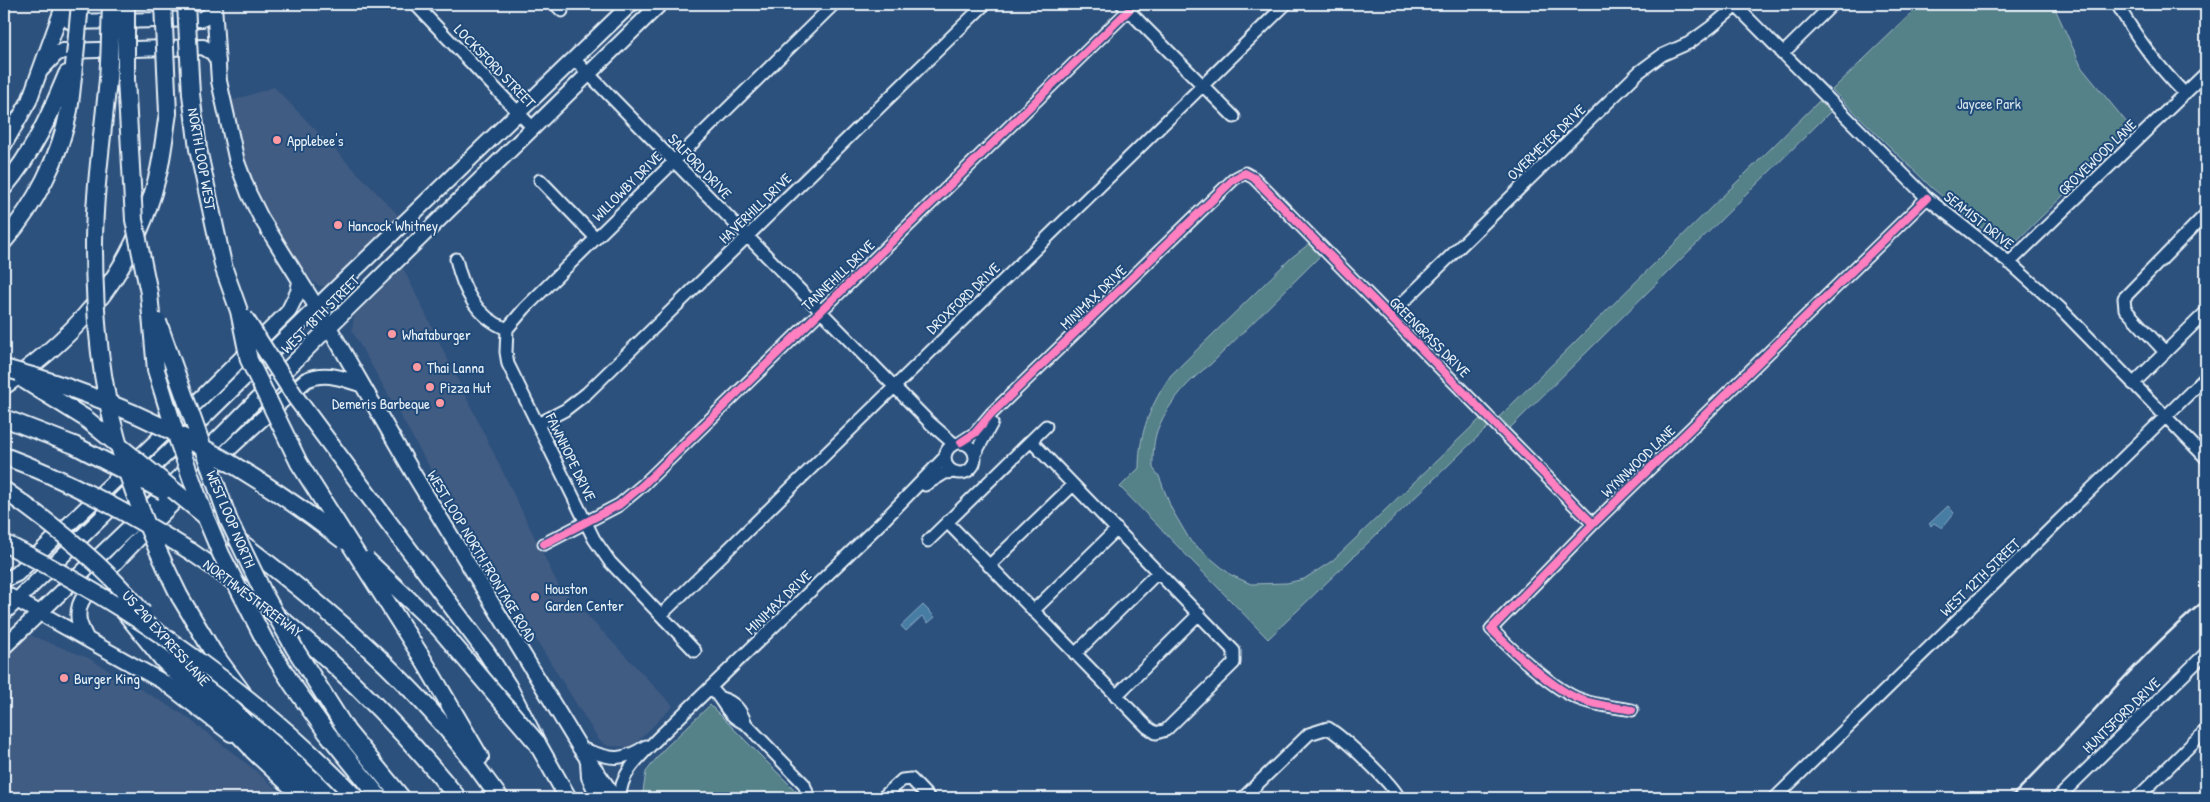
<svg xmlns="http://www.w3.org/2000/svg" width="2210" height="802" font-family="'Patrick Hand',sans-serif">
	<rect width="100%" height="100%" fill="#2d517d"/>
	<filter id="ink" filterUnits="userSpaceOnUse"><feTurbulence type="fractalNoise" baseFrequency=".02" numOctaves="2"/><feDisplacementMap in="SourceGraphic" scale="10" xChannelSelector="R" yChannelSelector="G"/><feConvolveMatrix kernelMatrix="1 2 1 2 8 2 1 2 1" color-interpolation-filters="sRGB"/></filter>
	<g filter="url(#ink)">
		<path fill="#415c83" d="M274,87L403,220L328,286H320L313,282L294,255L264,206L250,176L238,141L228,102Z
			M403,268L558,585L673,706L632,747L608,746L599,740L441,487L352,331L354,316Z
			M22,632L88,658L184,715L256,771L286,798H4V650Z"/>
		<path fill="#548189" stroke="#9eb9c0" d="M1921,4H2053L2082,68L2132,129L2008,249L1932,188L1832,90Z
			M1819,101L1831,111L1828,114L1510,428L1499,417Z
			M1309,244L1320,256L1211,364C1189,380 1170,401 1159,426C1153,439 1153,454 1153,468L1159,476L1171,508L1191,542L1231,575L1251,584L1287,583L1304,579L1332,561L1480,419L1488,427L1268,639L1120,487L1139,468C1139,432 1151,404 1171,375L1291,258Z
			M710,705L797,792L798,798H642L646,772L663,750Z"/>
		<path fill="#467ba3" stroke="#87aac5" d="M1948,506L1954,513L1942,528L1934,523L1931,526L1929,524Z
			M923,605L935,617L928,623L922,616L906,631L901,626Z"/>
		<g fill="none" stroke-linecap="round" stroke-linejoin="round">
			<g stroke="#e8f1f8" stroke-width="15">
				<path id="minor" d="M415,4L533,128
					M555,4L562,11
					M1122,4L1234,117
					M1734,4L1927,198L2011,264L2060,308L2206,458
					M2117,4C2138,40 2156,64 2185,94
					M1782,54L1833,4
					M574,59L930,423L954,444
					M540,180L596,238
					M456,259C463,290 476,317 507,329
					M2009,263L2206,73
					M1389,316L1639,72L1662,55L1689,43L1711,27L1736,6
					M507,329L525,308L834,4
					M507,329L506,352L508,364L594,539L610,562L695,651
					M2165,352L2125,309L2124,298L2206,214
					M2133,384L2206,312
					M538,424L565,410L587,393L985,4
					M961,442L975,433L991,414L1234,179L1245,173L1254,178L1593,524
					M945 458a15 15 0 1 1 30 0a15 15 0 1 1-30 0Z
					M975,454L992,423
					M925,485L945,473L956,472
					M947,522L1147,727L1156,733L1166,730L1234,663V651L1031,441
					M928,541L1046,426
					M544,544L619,505L643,485L1135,4
					M989,566L1073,485
					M1033,611L1117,529
					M661,615L1286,4
					M1075,654L1158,572
					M711,688C726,703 724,714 746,724L804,784L809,798
					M1116,696L1199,614
					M721,698C735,702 741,710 746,724
					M1632,710C1616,707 1598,706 1582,700C1556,692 1511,649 1491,629L1593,524L1927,198
					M580,748C611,758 617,764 646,746
					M620,798C620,772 641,756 658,738L883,521L945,457
					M882,798L902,780L911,779L929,798
					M1243,798L1309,734L1328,728C1343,737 1392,783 1399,798
					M1775,798L2206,377
					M2058,798L2206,653
					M2137,798L2206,730"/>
			</g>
			<g stroke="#e8f1f8" stroke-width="18">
				<path id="major" d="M214,4L219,81L237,162L249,194L261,218L329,327L416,478L580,748L615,798
					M63,7L67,19L71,22L202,19L208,16L215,5
					M41,70L56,54L63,51L203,47L213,53L218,61
					M4,145L29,101L64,4
					M4,580L17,574L196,403L288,312L298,292L300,281
					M4,593L165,683L231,734
					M4,613L328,296L631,4
					M86,638C80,626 76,618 80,605C85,590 108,571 119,559C178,496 241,436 306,380C325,371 341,378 360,384
					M4,647L141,516L329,327L660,4
					M252,751L302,798
					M588,761L589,777L599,798"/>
			</g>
			<g stroke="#e8f1f8" stroke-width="20">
				<path id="highway" d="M4,187C33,153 50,115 67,74
					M4,241C35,205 60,157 69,110C72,92 73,74 75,56
					M4,386C84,331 137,266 159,170C163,151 165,132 168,113
					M371,499L486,652L508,686L537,743L568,798
					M204,515C294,581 384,653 456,740C472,759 485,779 500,798
					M190,551C294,621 379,701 458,798
					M107,590L164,661L222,717L260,757
					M180,597L213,652L242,692
					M172,646L317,798
					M421,656L480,757
					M260,715L332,798"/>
			</g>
			<use href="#minor" stroke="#1f4a7a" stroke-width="11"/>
			<use href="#major" stroke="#1f4a7a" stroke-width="14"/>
			<use href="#highway" stroke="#1f4a7a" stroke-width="16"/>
			<path stroke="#e8f1f8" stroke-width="2.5" d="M2010,798C2077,734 2134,659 2206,599"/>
			<g stroke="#e8f1f8" stroke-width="20" stroke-linecap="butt">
				<path id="highway-bridge" d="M111,4C110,29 110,54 108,79C103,134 94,190 94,245C94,310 99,377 117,439C132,494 155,547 180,597
					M126,4V79L134,220L149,293L156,370L178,441L203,511L221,554L265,641L292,684L327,733L380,798
					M163,4L168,113
					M186,4L191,94L198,149L224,269L239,311L249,360L299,463L421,656
					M75,56L80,4
					M244,317L296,398L371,499
					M158,322L229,521L264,594L295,649L347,731L402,798
					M4,368C130,401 242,461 344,541
					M24,380L85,418L204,515
					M4,418L74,445L163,491
					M4,456C69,480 131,515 190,551
					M4,490C55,526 104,565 143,613
					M4,543C131,606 258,695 356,798
					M367,560L439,628L537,743"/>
			</g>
			<use href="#highway-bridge" stroke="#1f4a7a" stroke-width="16"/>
			<g stroke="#1f4a7a" stroke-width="11">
				<path id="cycleway" d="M961,442L975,433L991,414L1234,179L1245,173L1254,178L1593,524
					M544,544L619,505L643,485L1135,4
					M1632,710C1616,707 1598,706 1582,700C1556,692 1511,649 1491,629L1593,524L1927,198"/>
			</g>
			<use href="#cycleway" stroke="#ff80c0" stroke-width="8"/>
		</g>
	</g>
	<g fill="#ff9aa2" stroke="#1f4a7a" stroke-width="2">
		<circle cx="277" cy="140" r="5"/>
		<circle cx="338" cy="225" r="5"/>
		<circle cx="392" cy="334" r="5"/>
		<circle cx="417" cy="367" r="5"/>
		<circle cx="430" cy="387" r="5"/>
		<circle cx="440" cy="403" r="5"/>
		<circle cx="535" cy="597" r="5"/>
		<circle cx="64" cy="678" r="5"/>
	</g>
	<g text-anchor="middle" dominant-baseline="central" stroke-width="4" stroke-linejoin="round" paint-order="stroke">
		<g font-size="15" fill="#e8f1f8" stroke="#1f4a7a">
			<text transform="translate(495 66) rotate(46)">LOCKSFORD STREET</text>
			<text transform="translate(1546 142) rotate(-44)">OVERMEYER DRIVE</text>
			<text transform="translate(2097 157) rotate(-44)">GROVEWOOD LANE</text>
			<text transform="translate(202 159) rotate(80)">NORTH LOOP WEST</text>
			<text transform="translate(700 166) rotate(46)">SALFORD DRIVE</text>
			<text transform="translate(627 186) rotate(-45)">WILLOWBY DRIVE</text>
			<text transform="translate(755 208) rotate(-44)">HAVERHILL DRIVE</text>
			<text transform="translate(1979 220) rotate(38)">SEAMIST DRIVE</text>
			<text transform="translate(838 275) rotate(-44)">TANNEHILL DRIVE</text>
			<text transform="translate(1093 297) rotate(-44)">MINIMAX DRIVE</text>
			<text transform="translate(963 298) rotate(-44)">DROXFORD DRIVE</text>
			<text transform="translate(320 314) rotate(-45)">WEST 18TH STREET</text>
			<text transform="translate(1430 337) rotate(45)">GREENGRASS DRIVE</text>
			<text transform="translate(571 457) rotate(64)">FAWNHOPE DRIVE</text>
			<text transform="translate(1638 461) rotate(-44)">WYNNWOOD LANE</text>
			<text transform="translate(231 519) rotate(67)">WEST LOOP NORTH</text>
			<text transform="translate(482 556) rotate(59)">WEST LOOP NORTH FRONTAGE ROAD</text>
			<text transform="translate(1980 577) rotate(-44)">WEST 12TH STREET</text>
			<text transform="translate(253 598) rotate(37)">NORTHWEST FREEWAY</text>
			<text transform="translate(778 602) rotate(-44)">MINIMAX DRIVE</text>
			<text transform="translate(166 638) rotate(48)">US 290 EXPRESS LANE</text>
			<text transform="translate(2121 715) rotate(-44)">HUNTSFORD DRIVE</text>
		</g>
		<g font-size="15" fill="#d2e0e7" stroke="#1f4a7a">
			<text x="1989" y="103">Jaycee Park</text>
		</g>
		<g font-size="15" fill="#e8f1f8" stroke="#1f4a7a" text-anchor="start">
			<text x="287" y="140">Applebee's</text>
			<text x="348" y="225">Hancock Whitney</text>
			<text x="402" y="334">Whataburger</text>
			<text x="427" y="367">Thai Lanna</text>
			<text x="440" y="387">Pizza Hut</text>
			<text x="430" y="403" text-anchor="end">Demeris Barbeque</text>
			<text x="545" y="588">Houston<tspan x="545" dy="17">Garden Center</tspan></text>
			<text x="74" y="678">Burger King</text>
		</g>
	</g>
	<rect width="2210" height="802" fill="none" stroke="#1f4a7a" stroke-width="20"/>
	<rect x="10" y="10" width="2190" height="782" fill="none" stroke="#e8f1f8" stroke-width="2" filter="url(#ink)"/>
</svg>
